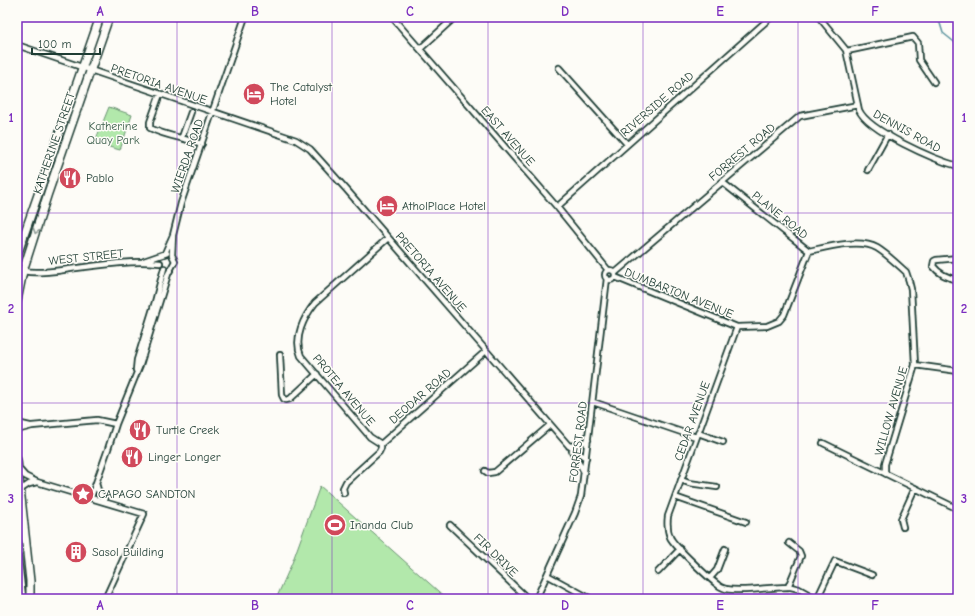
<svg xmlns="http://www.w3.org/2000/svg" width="975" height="616" font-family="'Comic Neue',sans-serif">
	<rect width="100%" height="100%" fill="#fdfcf7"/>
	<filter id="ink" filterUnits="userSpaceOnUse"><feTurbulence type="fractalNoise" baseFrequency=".025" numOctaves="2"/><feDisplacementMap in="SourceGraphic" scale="8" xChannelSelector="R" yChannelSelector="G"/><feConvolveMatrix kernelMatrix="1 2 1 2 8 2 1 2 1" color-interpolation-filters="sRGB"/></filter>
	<g filter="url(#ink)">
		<path fill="#b2e8ab" stroke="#689270" d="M109,107L132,115L120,150L109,147L96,139Z
			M320,486L447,599H276L292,563Z"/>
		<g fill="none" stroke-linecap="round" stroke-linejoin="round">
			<path stroke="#5c949e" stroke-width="1.5" d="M938,17L943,33L958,45
				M17,50L20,30L18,17"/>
			<g stroke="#1f3d34" stroke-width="8">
				<path id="minor" d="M392,17L557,207L608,270
					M819,17L846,50L859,110C868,131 935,160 958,166
					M17,45L296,140L310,149L346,189L569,446L586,458
					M420,49L455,17
					M847,51L913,37L918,43L919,60L934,82
					M559,68L627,144
					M160,94L150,122V128C165,136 185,138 202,144
					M182,137L191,112
					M868,170L888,134
					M722,182L809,251C827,247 860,238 877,248C887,254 897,264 906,272L909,281L911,289L915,365L885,464V471L886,474
					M557,207L771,17
					M165,253L173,235L181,203L245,17
					M958,258L936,260L934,261L933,266C939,274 948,278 958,280
					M144,261L167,253
					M605 275a5 5 0 1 1 10 0a5 5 0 1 1-10 0Z
					M23,271C38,274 55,271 70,269C100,265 130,260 160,263
					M615,273L800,116L858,105
					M615,277L737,327L767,326L779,321L784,315L809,251
					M737,327L668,516C667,524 667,530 670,537C673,545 710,579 718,585C720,587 723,588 726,589C745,593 771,586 791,587L799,589L817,599
					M280,355L282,395L284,399L286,400L290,399L317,374
					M915,365L958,371
					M136,370L137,360L155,302L164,268
					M593,402L696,437
					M17,423L30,426
					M17,430L32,426L97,420L116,424
					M698,433L723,442
					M823,443L958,509
					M381,444L370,437L301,356C293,338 304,317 315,303L388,238
					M569,446L578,445L588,440
					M572,451L584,472
					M18,468L25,476L37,482L144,514L105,599
					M485,471L488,473L495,472L550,425
					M681,480L689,483L717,487
					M96,483L98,490L105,501
					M20,490L29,484L37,482
					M344,493L343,488L346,482L379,452L381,448V444L486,351
					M91,497L108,449L116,424L140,365L168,274L175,261L172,255L173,235
					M675,497L746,522
					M450,525L528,599
					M903,527L901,519L915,488
					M658,572L680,549
					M547,575L591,599
					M710,578L717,570L725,549
					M788,587L801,556L799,551L789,543
					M536,599L575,513L581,496L607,278
					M817,599L835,561L872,575
					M954,599L958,585"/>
			</g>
			<g stroke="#1f3d34" stroke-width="10">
				<path id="secondary" d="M17,255L100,17
					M17,301L23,271L48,193L109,17
					M17,460L30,581V599
					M17,557L22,599"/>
			</g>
			<use href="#minor" stroke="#fdfcf7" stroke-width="4.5"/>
			<use href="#secondary" stroke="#fdfcf7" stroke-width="7"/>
		</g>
		<defs><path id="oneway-chevron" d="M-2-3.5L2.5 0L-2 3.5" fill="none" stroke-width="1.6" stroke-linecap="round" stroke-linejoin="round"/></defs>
		<use stroke="#8e9c96" href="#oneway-chevron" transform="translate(36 231) rotate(108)"/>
	</g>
	<path fill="none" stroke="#7b2cbf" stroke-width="1" stroke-opacity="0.55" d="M177,17V599M332,17V599M488,17V599M643,17V599M798,17V599M17,213H958M17,403H958"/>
	<defs>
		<g id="hotel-disc" transform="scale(1.15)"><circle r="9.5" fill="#d1495b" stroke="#fdfcf7"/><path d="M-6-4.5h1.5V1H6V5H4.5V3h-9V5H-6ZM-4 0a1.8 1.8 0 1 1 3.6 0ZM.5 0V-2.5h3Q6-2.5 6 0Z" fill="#fff"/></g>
		<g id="restaurant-disc" transform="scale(1.15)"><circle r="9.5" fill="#d1495b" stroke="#fdfcf7"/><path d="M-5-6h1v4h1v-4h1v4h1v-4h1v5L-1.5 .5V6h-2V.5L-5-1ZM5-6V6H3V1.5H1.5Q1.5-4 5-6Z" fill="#fff"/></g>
		<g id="sight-disc" transform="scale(1.15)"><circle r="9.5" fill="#d1495b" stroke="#fdfcf7"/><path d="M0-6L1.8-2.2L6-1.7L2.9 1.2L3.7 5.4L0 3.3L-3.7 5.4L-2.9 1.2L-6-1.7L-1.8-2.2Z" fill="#fff"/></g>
		<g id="stadium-disc" transform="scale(1.15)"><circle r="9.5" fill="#d1495b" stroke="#fdfcf7"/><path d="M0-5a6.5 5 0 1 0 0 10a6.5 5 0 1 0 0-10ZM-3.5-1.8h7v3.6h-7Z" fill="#fff"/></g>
		<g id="building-disc" transform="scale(1.15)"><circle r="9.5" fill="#d1495b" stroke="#fdfcf7"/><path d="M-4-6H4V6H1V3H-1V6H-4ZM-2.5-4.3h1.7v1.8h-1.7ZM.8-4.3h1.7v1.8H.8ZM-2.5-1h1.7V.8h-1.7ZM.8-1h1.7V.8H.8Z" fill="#fff"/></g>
	</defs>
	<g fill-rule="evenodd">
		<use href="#hotel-disc" x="254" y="94"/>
		<use href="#restaurant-disc" x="70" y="178"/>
		<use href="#hotel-disc" x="387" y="206"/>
		<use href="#restaurant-disc" x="140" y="430"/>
		<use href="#restaurant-disc" x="132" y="457"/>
		<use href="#sight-disc" x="83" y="494"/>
		<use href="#stadium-disc" x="335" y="525"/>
		<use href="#building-disc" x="76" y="552"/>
	</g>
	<g text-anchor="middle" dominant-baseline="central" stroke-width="3" stroke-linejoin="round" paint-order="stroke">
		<g font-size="12" fill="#1f3d34" stroke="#fdfcf7">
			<text transform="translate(159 84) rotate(19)">PRETORIA AVENUE</text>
			<text transform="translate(657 104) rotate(-41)">RIVERSIDE ROAD</text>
			<text transform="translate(907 131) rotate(29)">DENNIS ROAD</text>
			<text transform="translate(508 136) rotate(49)">EAST AVENUE</text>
			<text transform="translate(54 143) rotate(-71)">KATHERINE STREET</text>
			<text transform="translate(742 152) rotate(-40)">FORREST ROAD</text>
			<text transform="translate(187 156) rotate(-71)">WIERDA ROAD</text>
			<text transform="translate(780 215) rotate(39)">PLANE ROAD</text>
			<text transform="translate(86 257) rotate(-6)">WEST STREET</text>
			<text transform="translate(431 272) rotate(49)">PRETORIA AVENUE</text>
			<text transform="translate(679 293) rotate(22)">DUMBARTON AVENUE</text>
			<text transform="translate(344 390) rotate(50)">PROTEA AVENUE</text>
			<text transform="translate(420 396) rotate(-41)">DEODAR ROAD</text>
			<text transform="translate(891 411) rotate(-74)">WILLOW AVENUE</text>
			<text transform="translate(692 421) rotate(-70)">CEDAR AVENUE</text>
			<text transform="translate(578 442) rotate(-83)">FORREST ROAD</text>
			<text transform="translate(496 555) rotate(44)">FIR DRIVE</text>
		</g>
		<g font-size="12" fill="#1f3d34" stroke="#fdfcf7" text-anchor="start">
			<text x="270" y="87">The Catalyst<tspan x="270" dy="14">Hotel</tspan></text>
			<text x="86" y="178">Pablo</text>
			<text x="402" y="206">AtholPlace Hotel</text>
			<text x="156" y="430">Turtle Creek</text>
			<text x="148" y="457">Linger Longer</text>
			<text x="98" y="494">CAPAGO SANDTON</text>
			<text x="350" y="525">Inanda Club</text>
			<text x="92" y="552">Sasol Building</text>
		</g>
		<g font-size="12" fill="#3c5f4c" stroke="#fdfcf7">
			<text x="113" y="126">Katherine<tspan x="113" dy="14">Quay Park</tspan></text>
		</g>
	</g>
	<rect width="975" height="616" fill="none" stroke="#fdfcf7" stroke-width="44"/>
	<path d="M32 48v6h68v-6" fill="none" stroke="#1f3d34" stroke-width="2"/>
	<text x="38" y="48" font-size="12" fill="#1f3d34" stroke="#fdfcf7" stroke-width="3" paint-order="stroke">100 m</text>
	<rect x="22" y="22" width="931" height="572" fill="none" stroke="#7b2cbf" stroke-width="1.5"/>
	<g font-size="13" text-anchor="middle" font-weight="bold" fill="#7b2cbf">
		<text x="100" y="16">A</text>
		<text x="255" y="16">B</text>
		<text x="410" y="16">C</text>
		<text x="565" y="16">D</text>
		<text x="720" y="16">E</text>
		<text x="875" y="16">F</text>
		<text x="11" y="122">1</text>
		<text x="964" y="122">1</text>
		<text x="11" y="313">2</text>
		<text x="964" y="313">2</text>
		<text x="11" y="503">3</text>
		<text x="964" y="503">3</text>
		<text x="100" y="610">A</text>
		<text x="255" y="610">B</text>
		<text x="410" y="610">C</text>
		<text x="565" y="610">D</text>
		<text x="720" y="610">E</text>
		<text x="875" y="610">F</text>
	</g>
</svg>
